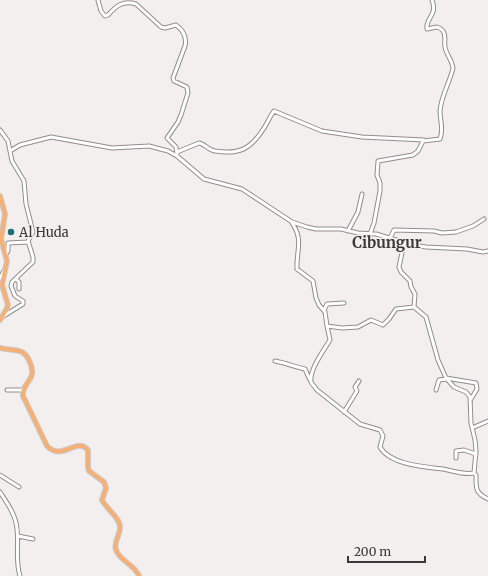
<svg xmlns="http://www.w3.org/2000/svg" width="488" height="576" font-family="Merriweather,serif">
	<rect width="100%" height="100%" fill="#f4efef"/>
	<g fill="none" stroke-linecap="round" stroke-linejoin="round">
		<g stroke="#928d8d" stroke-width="5">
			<path id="minor" d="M98,0L101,11L105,16L108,15C116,6 123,0 136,4L161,27L165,28L176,25C183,30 187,37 185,46L173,78L174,81L187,87L188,93L181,115L178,122L167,138L176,147L177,154
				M0,130L8,141L12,161L24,181L26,204L33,232L28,241L33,257V262L12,282L11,286L15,296L23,301V304L2,317
				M10,151L20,145L51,137L112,148L149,146L168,151L177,156L204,179L242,189L292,222L307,227L316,229H341L358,233L376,234L413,245L426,247L467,249L483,252L488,251
				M177,152L199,143C205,144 208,150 215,151C239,155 251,149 264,128C268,122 270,116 274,111L322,131L362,137L424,140
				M292,223C304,240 296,251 297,269L313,281L316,298L319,305L325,312L327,326L342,328L358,327L371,320L383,325L389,319L396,309L414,307
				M348,231L358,212L362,194
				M370,234L374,223L380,191V183L377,175L378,161L413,155L418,151L423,141L440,139C444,129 440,121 440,111C441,96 450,82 453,68C452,60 446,54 445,47C444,42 446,38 444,33C443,30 440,28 437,27L427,29C425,18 438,16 432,0
				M390,238L394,230L434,231L442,233L456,232L473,226L484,219
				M404,243L399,267L401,272L410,281L411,287L415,294L414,307L426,317L438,360L446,378L454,387L466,392L470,397L471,423L475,440L476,451L474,473L476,475C476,488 475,493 488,499
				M6,254L8,251V243L28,242
				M0,278L5,269
				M16,279L19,282V289
				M324,310L327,304L344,303
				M327,326L330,340C324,350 309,370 311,382C312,384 315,387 317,390L360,424L380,430L383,436L380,447C390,465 426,467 443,469C454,471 463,475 474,473
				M275,361C286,363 295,367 305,369L309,378L311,381
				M446,378L476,383L477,389L471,399
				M7,390H23
				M436,390L439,380L447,379
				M344,412L357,391L355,387L359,381
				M472,428L488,421
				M456,458V451L464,450L476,454
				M0,475L19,487
				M0,492C7,503 16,515 17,529C19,545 15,560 20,576
				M18,536L33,539"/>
		</g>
		<g stroke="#cccbcb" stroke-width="6">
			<path id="major" d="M0,196L5,214L1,239L7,261L2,285L8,305L6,310L0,320
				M0,348C7,350 15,349 22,352C28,355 35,370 31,377C28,384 22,387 23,396L47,446C63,462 76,436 88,450V467L89,471L104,482L106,488L102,500C107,510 118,515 120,526C121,534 113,542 116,550C120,561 135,565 139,576"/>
		</g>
		<use href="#minor" stroke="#fff" stroke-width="3"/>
		<use href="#major" stroke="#f5b076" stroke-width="4"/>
	</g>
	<circle fill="#226c76" stroke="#f4efef" stroke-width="1.5" cx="11" cy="232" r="4"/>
	<g text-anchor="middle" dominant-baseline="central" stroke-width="3" stroke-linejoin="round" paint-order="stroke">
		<g font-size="13" fill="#3a3838" stroke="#f4efef" text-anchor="start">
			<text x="19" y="232">Al Huda</text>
		</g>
		<g font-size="15" font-weight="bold" fill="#3a3838" stroke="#f4efef">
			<text x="387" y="242">Cibungur</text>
		</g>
	</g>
	<path d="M348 556v6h77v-6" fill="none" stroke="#3a3838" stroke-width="2"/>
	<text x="354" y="556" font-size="12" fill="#3a3838" stroke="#f4efef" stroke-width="3" paint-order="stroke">200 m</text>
</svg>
